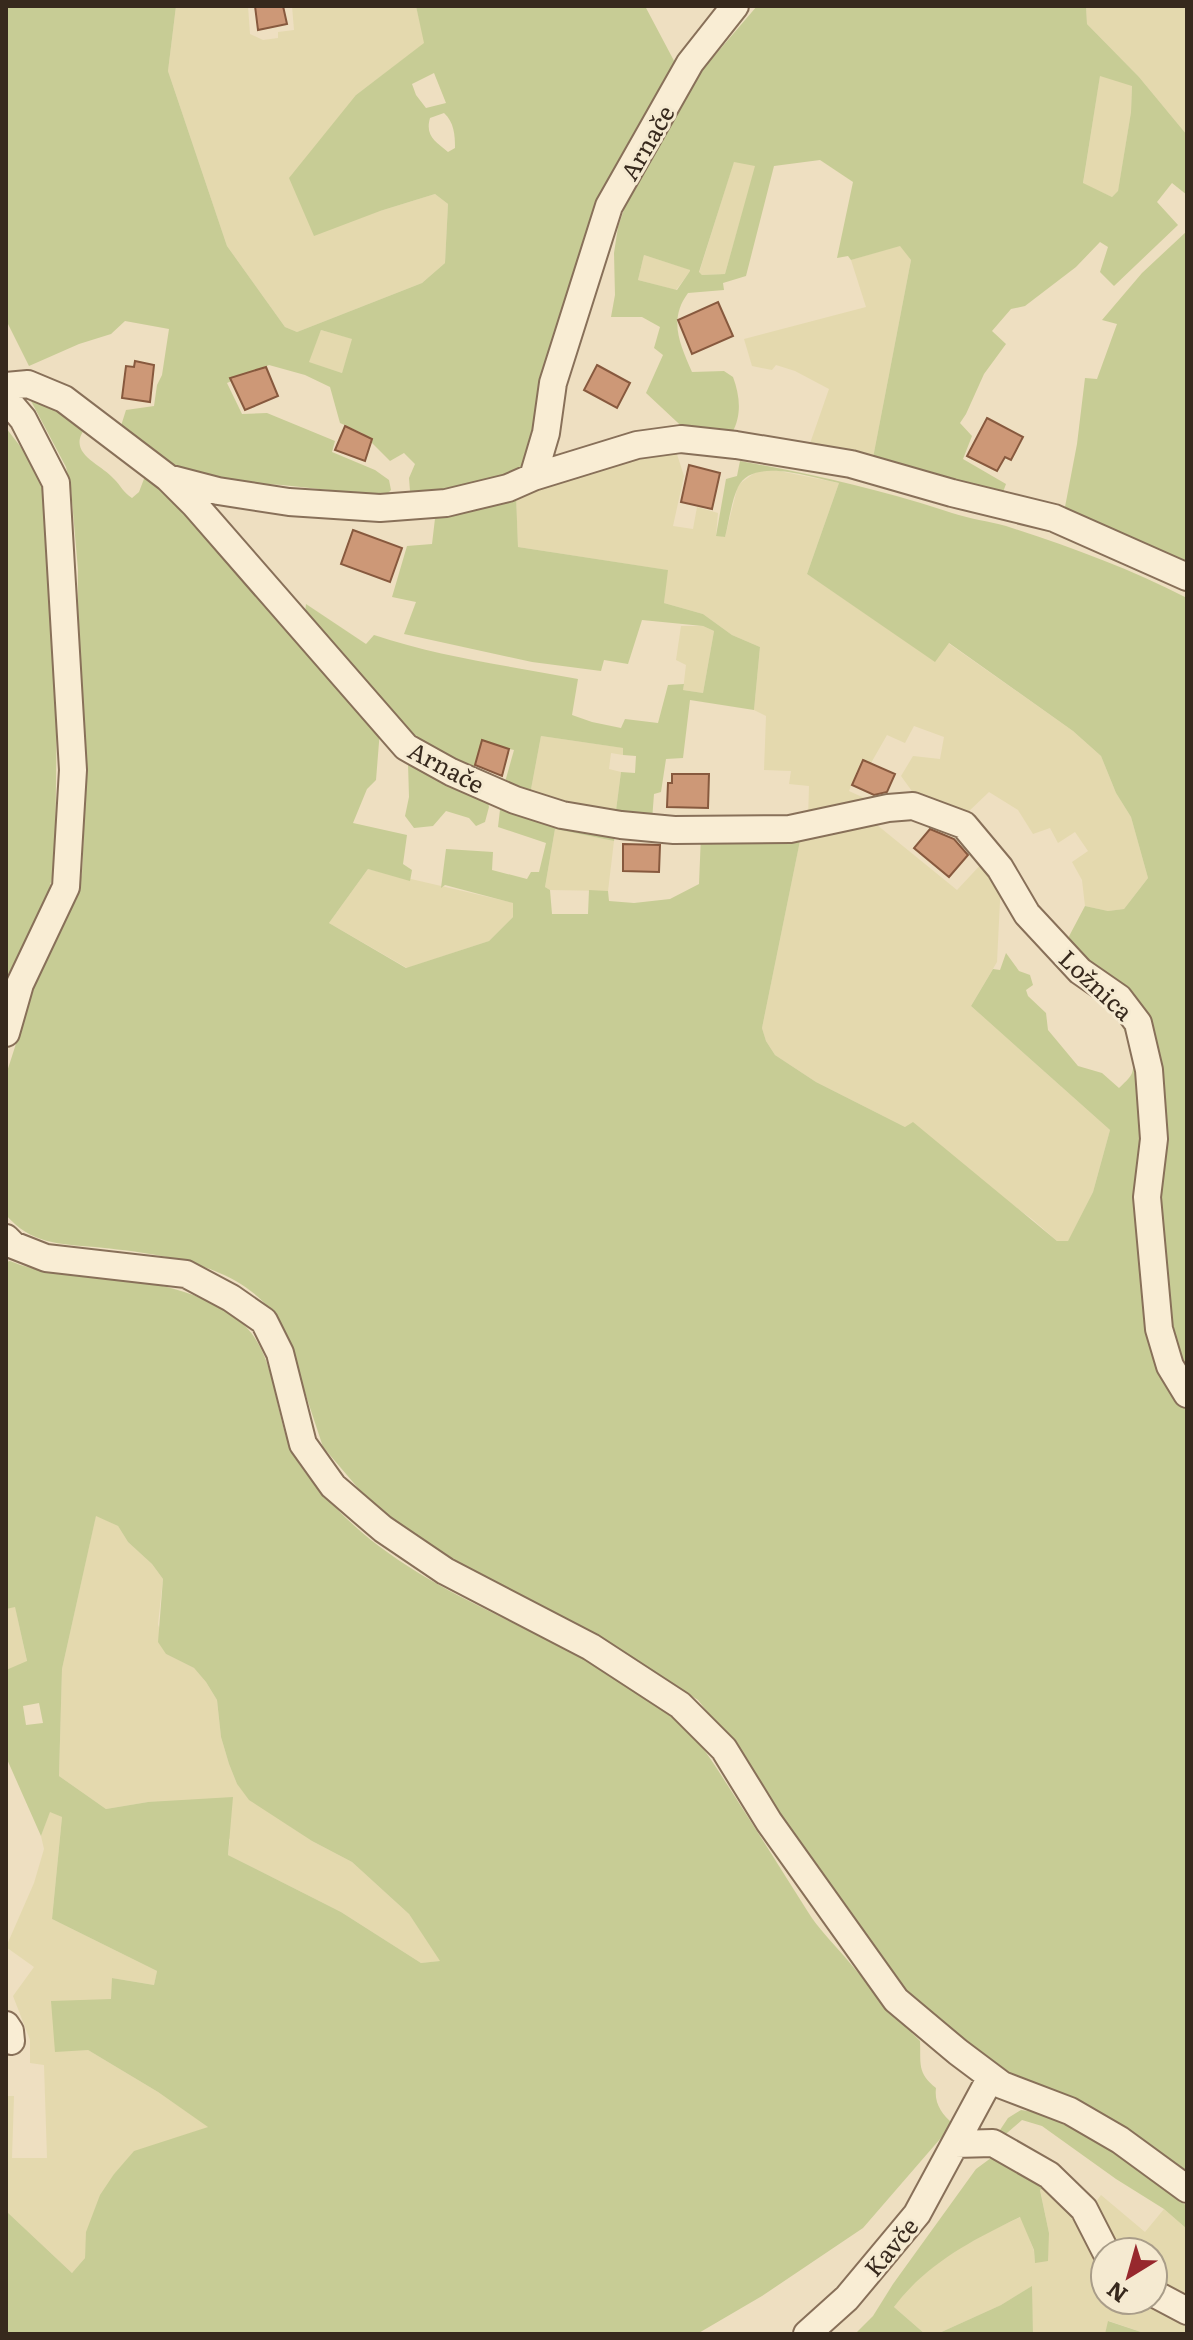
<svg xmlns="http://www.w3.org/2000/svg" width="1193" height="2340" font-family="Literata,serif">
	<rect width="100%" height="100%" fill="#eedfc1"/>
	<path fill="#e4d9ae" d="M176,6H248L250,34L263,40L278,38V32L294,30L292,6H416L425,43L356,95L380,211L435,194L448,204L445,263L422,283L297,332L285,327L227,246L168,71Z
		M1086,6H1187V135L1139,77L1087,24Z
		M1100,75L1132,85L1131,112L1118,192L1112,197L1083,184Z
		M734,161L756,165L725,274L702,275L699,273Z
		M900,245L911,260L872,463L807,452L829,389L795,371L776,365L772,370L752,366L744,339L866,307L851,260Z
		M644,255L691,270L676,290L638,280Z
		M321,330L353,339L342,373L308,362Z
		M675,448L684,476L673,526L693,529L697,507L718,513L716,535L725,537L738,485L757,471L774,470L839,483L807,574L935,661L948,643L1073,731L1101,756L1116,793L1131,817L1148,878L1124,909L1108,911L1085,906L1082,880L1072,862L1088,851L1075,832L1058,843L1050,828L1033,834L1018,810L989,792L966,814L914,794L901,776L913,756L940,759L944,737L914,726L905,743L887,735L871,763L861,761L849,791L873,802L808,820L809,786L789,784L791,771L764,770L766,716L754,710L760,647L732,635L703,614L664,603L667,570L518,547L516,494L544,482Z
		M681,626H703L714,631L703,693L683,690L686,665L676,660Z
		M541,736L624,748L623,755L611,753L609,769L621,772L615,818L529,800Z
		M866,816L957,890L985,860L1001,881L997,962L971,1006L1110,1130L1093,1192L1068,1242L1057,1241L1032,1219L905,1127L816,1082L775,1055L766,1041L762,1028L802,831Z
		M555,829L614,841L608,891L550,890L545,887Z
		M368,869L514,903L513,917L489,941L407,968L329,923Z
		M96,1515L118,1526L128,1542L152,1564L163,1579L158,1624L166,1654L194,1668L206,1682L217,1700L221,1737L229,1764L237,1784L249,1799L312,1841L352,1862L409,1914L441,1961L421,1963L341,1912L228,1855L230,1839L148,1802L106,1809L59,1776L62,1669Z
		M15,1606L27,1662L6,1670V1609Z
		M50,1811L62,1817L52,1919L157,1971L154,1985L112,1978V1999L88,2050L158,2092L209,2127L134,2152L114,2174L87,2232L85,2258L72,2273L6,2211V2096H14L12,2158H47L44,2065L30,2063V2040L13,1996L34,1967L6,1947L34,1883L44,1849L41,1836Z
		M1048,2182L1105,2258V2300H1153L1187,2315V2334H1147L1109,2321L1105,2334H1033L1031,2287L1001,2305L937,2334H925L894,2307L908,2288L943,2259L975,2238L1021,2217L1034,2251L1035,2263L1049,2233L1040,2189Z
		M1101,2195L1145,2232L1164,2209L1187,2229V2305L1153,2288V2252H1114L1093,2206Z"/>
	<path fill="#c7cc95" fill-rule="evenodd" d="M6,6H176L168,71L227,246L285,327L297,332L422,283L445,263L448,204L435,194L380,211L314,236L289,178L356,95L424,43L416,6H645L681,74L628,158L531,472L416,497L410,491L409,478L415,464L404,453L390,461L362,433L340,423L330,387L305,375L269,365L227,383L242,414L267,413L335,441L332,452L375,470L389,480L391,490L385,496L282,485L206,480L178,470L120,429L126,410L154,406L157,385L162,375L169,329L125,321L111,334L79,344L29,366L6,320ZM434,73L446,103L426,108L416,95L412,84ZM444,113C454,122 455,135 455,148L448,152C435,141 425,136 430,118ZM321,330L352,339L342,373L309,362Z
		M757,6H1086L1087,24L1139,77L1187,135V195L1172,183L1157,202L1178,225L1114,286L1100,272L1108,247L1100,242L1076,267L1025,306L1011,309L992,331L1006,344L984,374L966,414L960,423L972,436L963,459L1006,484L1000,500L872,463L911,260L900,246L851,260L848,256L837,258L853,182L820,160L774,166L746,276L723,283L724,290L688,293C668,320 680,344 692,372L724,371L733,377C740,396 742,415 732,433L692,436L646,393L663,355L654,348L660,327L642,317H611L615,295L614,253L618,227L628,198L650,164L692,82ZM1100,76L1132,86L1131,112L1118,191L1112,197L1083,183ZM734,162L755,166L725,274L702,275L699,272ZM644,255L690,270V271L677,290L638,280Z
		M1187,231V571L1069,517L1065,507L1077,444L1085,378L1097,379L1117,324L1102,320L1142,273Z
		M34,395L87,426C64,453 100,463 114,479C121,486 123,492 132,498L139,492L147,471L380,730L376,780L367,789L353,823L407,835L403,864L412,870L410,881L368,869L329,923L406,968L489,941L513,917V903L445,885L441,888L446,849L493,852L492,870L527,879L531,872H539L546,843L498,827L501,801L616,831L614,841L555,829L545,887L550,890L552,914H588L589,890L608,891L609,901L634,903L670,899L699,884L701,835L802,831L762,1028L766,1041L775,1055L816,1082L905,1127L913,1122L1057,1241H1068L1093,1192L1110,1130L971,1006L993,969L1000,970L1006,953L1019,971L1030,975L1033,985L1026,990L1028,996L1046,1013L1048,1030L1078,1066L1102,1073L1119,1088C1123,1084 1130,1078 1132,1073C1138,1055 1124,1030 1117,1015L1136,1037L1174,1393L1187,1408V2176L1003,2073L903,1991L796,1841L740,1754L698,1700L599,1637L440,1554L397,1526L358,1488L323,1447L285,1332C252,1264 163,1254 95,1247C59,1244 31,1244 6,1215V1075L35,984L72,903L82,874L84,826L85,754L77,657L78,570L71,489L66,467L31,401Z
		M6,428L34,464L47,500L57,694L55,868L47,896L32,929L6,979Z
		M740,461C812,474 883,490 952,513C970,519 988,521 1006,526C1068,546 1129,568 1187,598V1384L1169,1340L1160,1271L1153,1043L1066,942L1085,906L1108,911L1124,909L1148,878L1131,817L1116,793L1101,756L1073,731L949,643L935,662L807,574L839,483C812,478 753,456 738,487C731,502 729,522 725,537L716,536L726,479L737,476Z
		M516,494L518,547L668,570L664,603L703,614L732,635L760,647L754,710L690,700L683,758L666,759L661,792L654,794L652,820L615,818L621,772L635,773L636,756L623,755V748L541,736L529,800L505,782L514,750L482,743L472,776L416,740L305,613L306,604L366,644L374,635C440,657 509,666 578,679L572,715L592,722L621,728L625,719L658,723L668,685L684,684L683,690L703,693L714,631L703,626L642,620L628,664L604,660L601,671L532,662L404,634L416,602L392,597L407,546L432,544L436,510Z
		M415,756L487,797L489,807L485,822L476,826L469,818L446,811L433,826L414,828L405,816L409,797L408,763Z
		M10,1261C36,1272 62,1273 90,1276C140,1280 194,1287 235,1317C277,1348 272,1405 291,1449C301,1471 320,1491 337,1509C432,1608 578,1633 680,1723C701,1741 715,1766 730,1789C756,1829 782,1871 808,1912C818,1928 832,1942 844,1956C869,1986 893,2014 920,2041C921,2064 917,2073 936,2088C934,2104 942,2114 953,2124L863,2228L762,2296L697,2334H6V2211L72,2273L85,2258L86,2232L100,2195L114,2174L134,2151L208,2127L158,2092L88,2050L55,2052L51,2001L111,1999L112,1978L154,1985L157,1971L52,1919L62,1817L50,1812L41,1836L6,1757V1670L27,1661L15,1607L6,1609V1262ZM96,1516L118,1526L128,1542L152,1564L163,1579L158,1642L166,1654L194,1668L206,1682L217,1700L221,1737L229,1764L237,1784L249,1800L312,1841L352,1862L409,1914L440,1961L421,1963L341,1912L228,1855L233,1797L148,1802L106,1809L59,1776L62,1669ZM39,1703L43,1723L26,1725L23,1706Z
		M1021,2110C1082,2116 1139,2171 1187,2206V2229L1164,2209L1116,2179L1042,2126L1022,2120L1000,2139L996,2136L1008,2118Z
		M995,2155L1048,2182L1040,2190L1049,2233L1048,2261L1035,2263L1034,2250L1020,2217C972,2240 926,2264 894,2307L925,2334H855L873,2316L893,2284L976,2169Z
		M1032,2286L1033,2334H937L1001,2305Z
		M1108,2321L1147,2334H1105Z"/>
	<path fill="#cd9877" stroke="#87593e" stroke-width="2" d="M255,6H283L287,24L258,30Z
		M718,302L733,336L692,354L678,320Z
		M135,361L154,365L150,402L122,398L126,366L134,367Z
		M597,365L630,383L617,408L584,390Z
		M266,367L278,396L245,410L230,378Z
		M987,418L1023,437L1011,460L1005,457L997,471L967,456Z
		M345,426L372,439L365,461L335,450Z
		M689,465L720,473L712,509L681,502Z
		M353,530L402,548L390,582L341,564Z
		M482,740L509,749L502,776L475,765Z
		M863,760L895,774L887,792L874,795L852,785Z
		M672,774H709L708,808L667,807L668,783H672Z
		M930,829L954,839L968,855L949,877L914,848Z
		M623,844L660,845L659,872L623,871Z"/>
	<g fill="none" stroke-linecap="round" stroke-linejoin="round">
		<g stroke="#887059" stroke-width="30">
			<path id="minor" d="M6,386L28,384L64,399L168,478L218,491L289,502L380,508L446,503L508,488L533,477L637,445L681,439L736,445L851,464L952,493L1054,518L1187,577
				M6,399L23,419L56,483L73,770L66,887L20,984L6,1033
				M533,477L546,433L553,383L609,206L690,63L735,6
				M168,478L194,504L406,747L451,772L515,800L562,815L621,825L674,830L790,829L888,808L913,806L964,825L1000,868L1027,914L1080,971L1119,998L1138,1023L1149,1070L1154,1139L1147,1197L1159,1329L1170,1366L1187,1394
				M6,1238L13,1245L46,1258L186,1274L231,1298L264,1321L280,1353L303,1444L333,1486L383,1529L445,1571L591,1647L680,1705L724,1749L769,1822L896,2000L958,2052L1002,2085L1070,2111L1120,2140L1187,2189
				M6,2025L10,2031L11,2041
				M955,2144L993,2143L1049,2175L1084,2209L1106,2252
				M1153,2293L1187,2311
				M807,2334L847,2298L917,2214L991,2077"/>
		</g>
		<use href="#minor" stroke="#f9edd4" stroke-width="26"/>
	</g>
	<g text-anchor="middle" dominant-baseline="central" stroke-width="6" stroke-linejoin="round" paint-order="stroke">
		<g font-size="24" fill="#37291d" stroke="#f5ead1">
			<text transform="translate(646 142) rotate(-60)">Arnače</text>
			<text transform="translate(447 766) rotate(28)">Arnače</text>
			<text transform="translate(1097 984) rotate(43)">Ložnica</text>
			<text transform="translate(890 2246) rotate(-50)">Kavče</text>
		</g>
	</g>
	<rect width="1193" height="2340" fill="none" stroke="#37291d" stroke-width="16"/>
	<g transform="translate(1129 2276) rotate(217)"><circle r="38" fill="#f5ead1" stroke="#a99d89" stroke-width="2"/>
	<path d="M0-6L14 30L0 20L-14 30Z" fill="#97282d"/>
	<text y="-12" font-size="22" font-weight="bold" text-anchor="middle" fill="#37291d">N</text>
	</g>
</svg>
